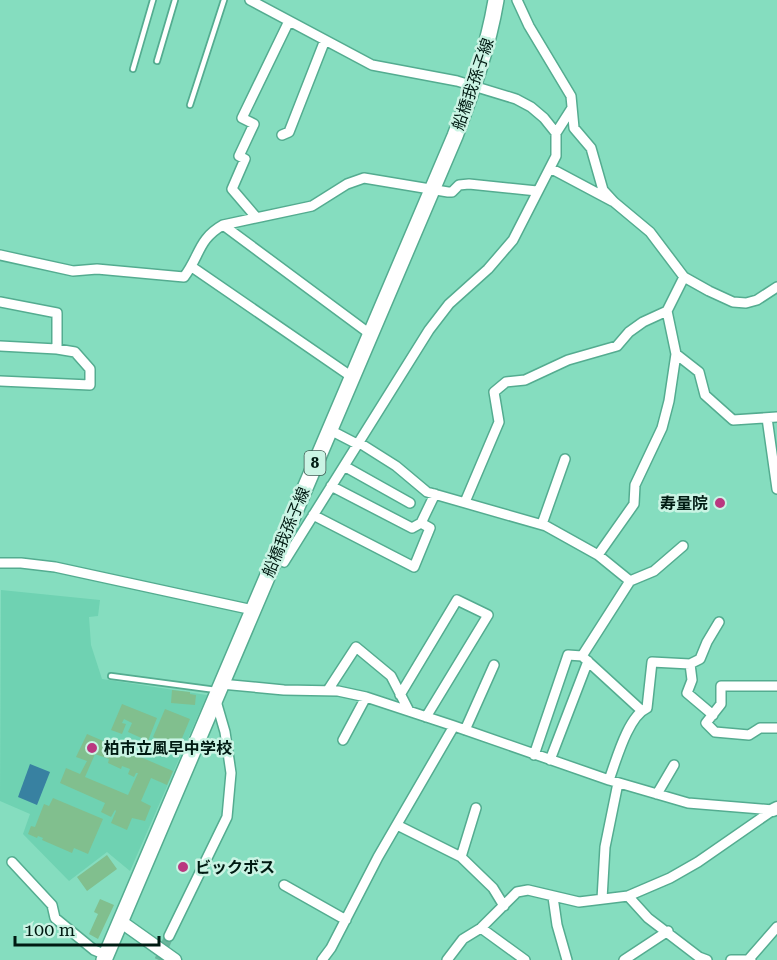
<svg xmlns="http://www.w3.org/2000/svg" width="777" height="960" font-family="'Roboto Serif','Noto Sans JP',serif">
	<rect width="100%" height="100%" fill="#85ddbf"/>
	<path fill="#6fd2b2" d="M1,590L100,600L98,616L89,617L91,645L102,679L207,695L130,871L107,852L69,881L23,834L30,814L0,801Z"/>
	<path fill="#3881a1" d="M30,764L50,772L37,805L18,797Z"/>
	<path fill="#81bf8e" fill-rule="evenodd" d="M172,690L190,692V694L196,695L195,705L171,703Z
		M122,704L157,718L148,741L128,732L132,723L124,719L122,723L126,724L122,734L111,730Z
		M165,709L190,719L175,755L154,746L157,739L153,737Z
		M87,734L173,771L167,785L151,778L141,801L151,806L145,821L132,818L127,830L111,823L116,811L115,810L111,817L101,812L105,803L60,783L66,768L80,774L87,761L76,757ZM95,754L109,759L108,763L121,769L122,766L130,769L128,774L134,777L136,773H138L128,795L85,777Z
		M53,798L103,819L88,854L74,848L72,853L42,840L43,838L38,836L37,838L28,834L31,826L35,827L44,804L49,806Z
		M107,855L117,869L87,891L77,877Z
		M100,899L114,905L98,939L89,934L98,914L94,912Z"/>
	<g fill="none" stroke-linecap="round" stroke-linejoin="round">
		<path stroke="#6ab69c" stroke-width="9" stroke-dasharray="9 4.5" stroke-linecap="butt" d="M159,960L169,936"/>
		<g stroke="#54ac90" stroke-width="8">
			<path id="service" d="M157,61L175,0
				M133,69L153,0
				M190,105L224,0
				M111,676L216,690"/>
		</g>
		<g stroke="#54ac90" stroke-width="12">
			<path id="minor" d="M250,0L372,65L457,81L516,99L531,107L544,118L556,133
				M517,0L529,26L571,96L574,128L591,148L603,190L614,202L650,232L684,277L709,291L733,302L746,303L757,300L777,287
				M282,135L289,132L325,40
				M550,168L612,201
				M256,217L232,189L245,159L239,156L254,124L242,118L289,21
				M223,225L370,334
				M0,255L73,271L97,269L184,277C200,256 198,239 223,225L312,206L347,184L364,178L448,192H452L459,185L469,184L537,191
				M192,267L352,377
				M0,302L57,313V349L75,352L90,369V385L0,381
				M0,346L57,349
				M676,354L699,372L705,395L733,420L777,417
				M767,418L777,489
				M330,430L357,444
				M358,442L396,466L427,492L546,526L598,555L630,581
				M344,466L410,503
				M331,486L412,528L421,523
				M465,502L499,422L494,392L506,382L525,380L568,360L617,346L629,332L643,322L667,311
				M313,515L414,567L430,528L421,523L435,494
				M542,524L565,459
				M598,555L634,504L635,485L662,428L669,401L676,354L667,311L684,277
				M275,558L284,562L429,330L449,304L488,269L513,240L556,156V133L572,108
				M0,563H21L55,567L253,610
				M690,664L692,680L687,693L713,715
				M221,684L284,690L338,691L366,697L454,726L609,780L688,803L773,810
				M777,686H721V704L706,723L715,732L749,735L760,728H777
				M328,690L356,647L391,676L409,711
				M400,695L457,600L488,615L426,717
				M641,710L582,656L630,581L654,571L683,546
				M465,730L494,665
				M343,740L366,697
				M534,755L568,655L582,656
				M550,760L588,661
				M609,780C616,761 628,716 647,708L652,662L690,664L700,659L707,642L719,622
				M657,794L674,765
				M397,825L461,857L493,888L504,906
				M461,857L476,808
				M12,862L52,905L55,918L94,950L106,955
				M284,885L346,920
				M628,896L670,878L698,862L773,810
				M553,897L557,925L567,960
				M602,899L605,847L618,783
				M481,928L525,960
				M169,936L227,817L231,773L225,732L216,701
				M749,959L777,927
				M322,960L331,948L378,857L454,726
				M447,960L463,939L481,928L517,892L528,890L579,902L628,896L648,918L699,957L707,960
				M624,960L668,931
				M731,960H751"/>
		</g>
		<g stroke="#54ac90" stroke-width="15">
			<path id="tertiary" d="M773,810L777,808
				M120,921L175,960"/>
		</g>
		<g stroke="#54ac90" stroke-width="18">
			<path id="primary" d="M104,960L455,136C472,91 488,48 496,0"/>
		</g>
		<use href="#service" stroke="#fff" stroke-width="4.5"/>
		<use href="#minor" stroke="#fff" stroke-width="9"/>
		<use href="#tertiary" stroke="#fff" stroke-width="12"/>
		<use href="#primary" stroke="#fff" stroke-width="15"/>
	</g>
	<g fill="#ba3880" stroke="#caf4e4" stroke-width="2">
		<circle cx="720" cy="503" r="6"/>
		<circle cx="92" cy="748" r="6"/>
		<circle cx="183" cy="867" r="6"/>
	</g>
	<g text-anchor="middle" dominant-baseline="central" stroke-width="5" stroke-linejoin="round" paint-order="stroke">
		<rect fill="#caf4e4" stroke="#3d5b51" stroke-width="1.5" x="304.5" y="451" width="21" height="24" rx="4.5"/>
		<g font-size="15" font-weight="bold" fill="#001a12">
			<text x="315" y="463">8</text>
		</g>
		<g font-size="16" fill="#001a12" stroke="#caf4e4">
			<text transform="translate(473 84) rotate(-71)">船橋我孫子線</text>
			<text transform="translate(286 532) rotate(-67)">船橋我孫子線</text>
		</g>
		<g font-size="16" font-weight="bold" fill="#001a12" stroke="#caf4e4" text-anchor="start">
			<text x="708" y="503" text-anchor="end">寿量院</text>
			<text x="104" y="748">柏市立風早中学校</text>
			<text x="195" y="867">ビックボス</text>
		</g>
	</g>
	<path d="M15 936v9h144v-9" fill="none" stroke="#001a12" stroke-width="3"/>
	<text x="24" y="936" font-size="18" fill="#001a12" stroke="#caf4e4" stroke-width="4.5" paint-order="stroke">100 m</text>
</svg>
